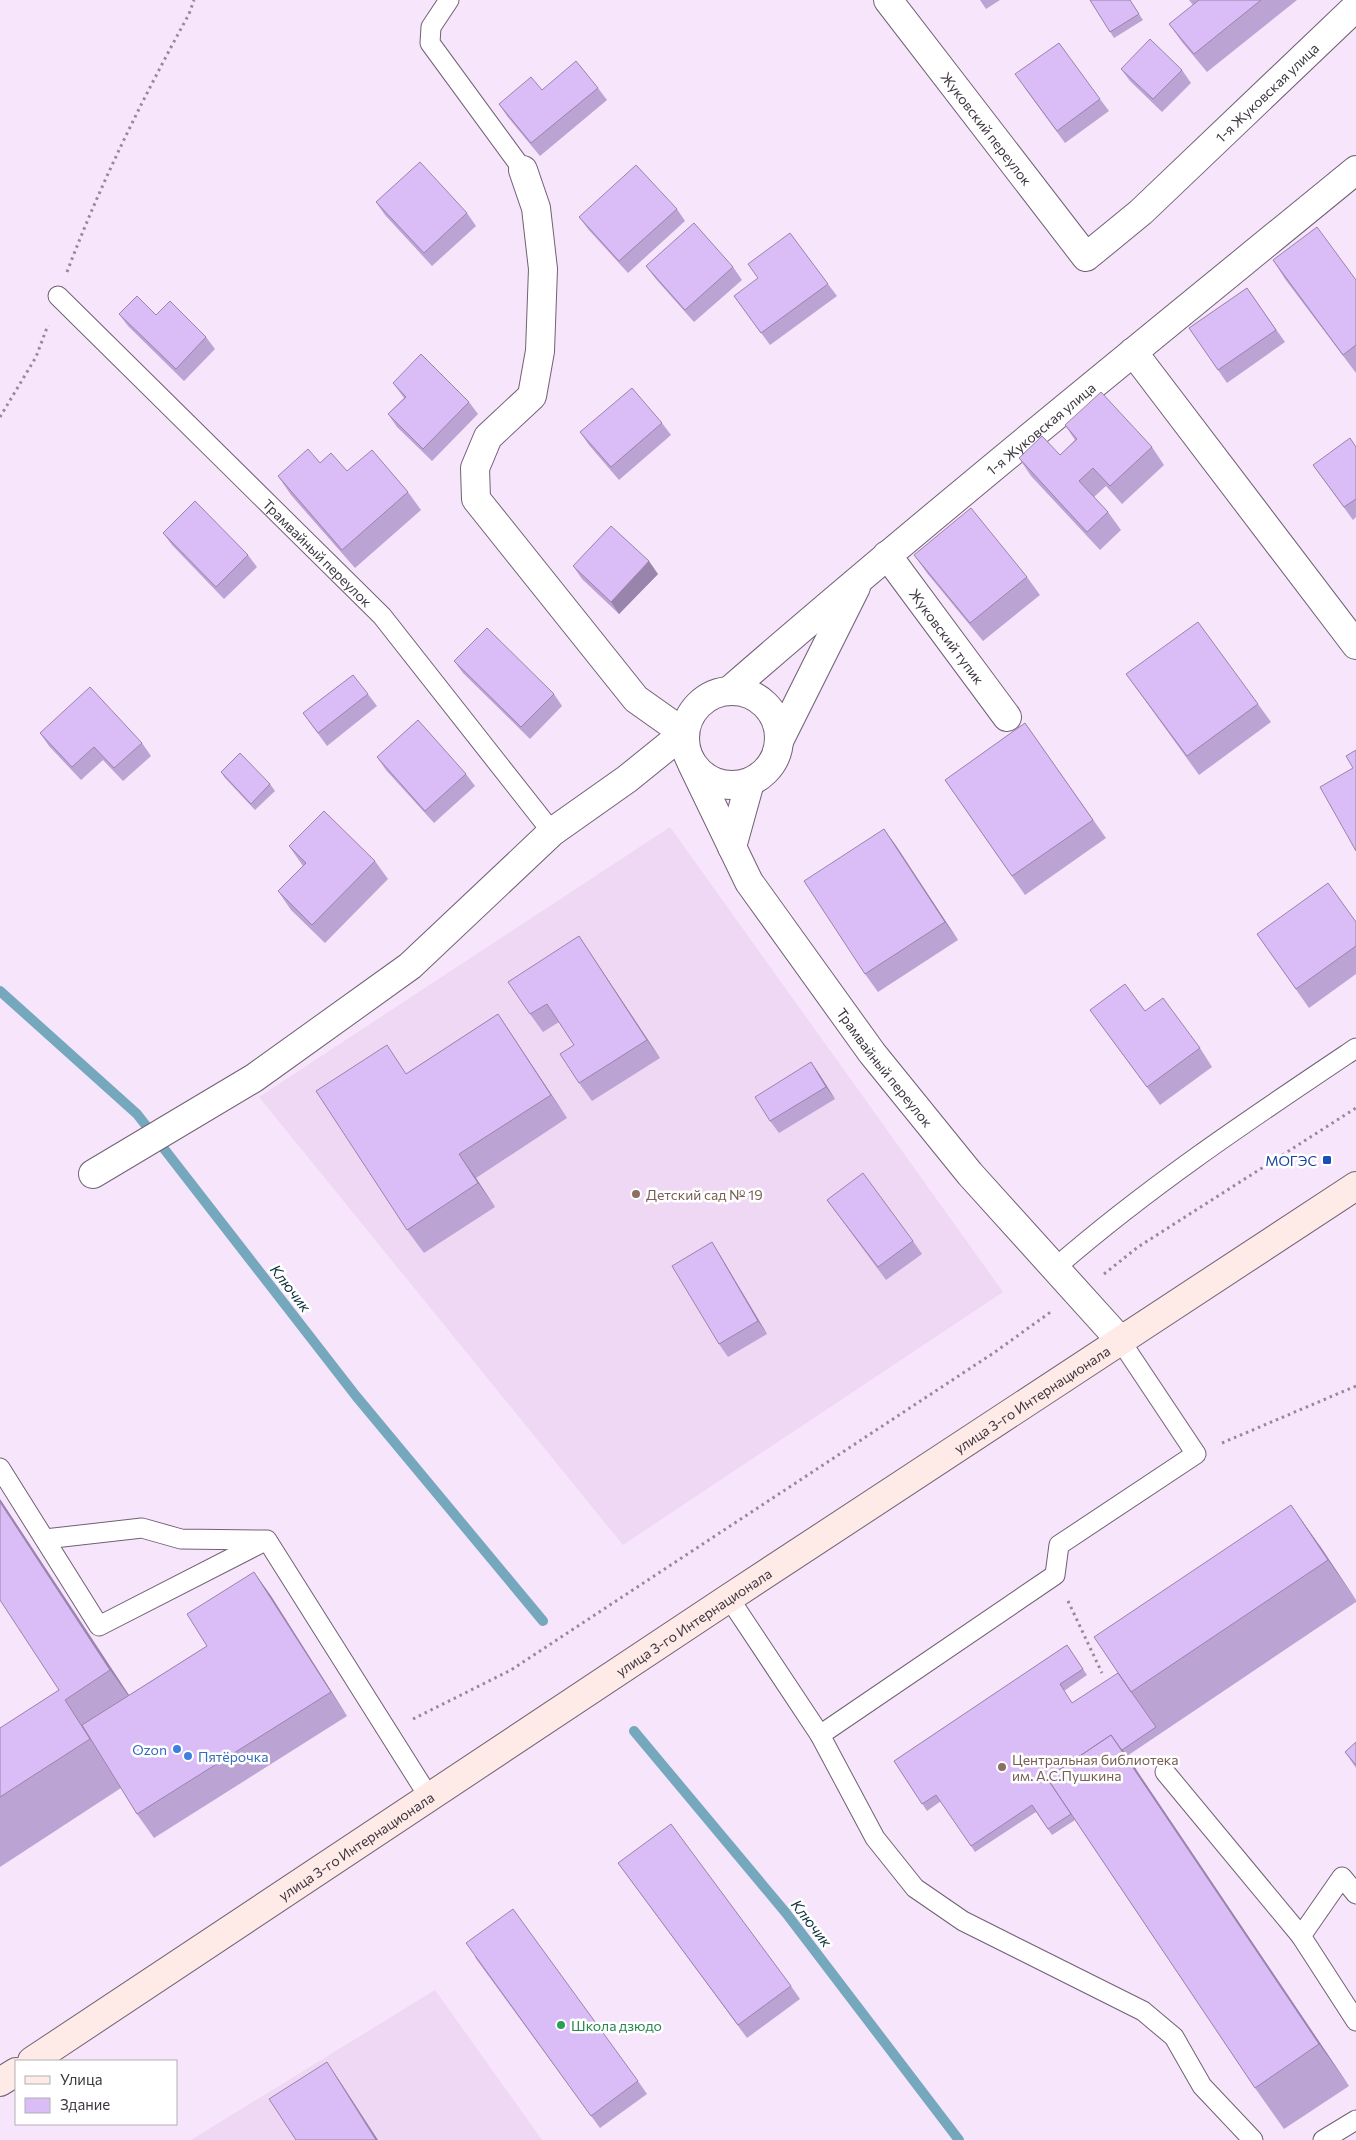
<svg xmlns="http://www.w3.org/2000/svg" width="1356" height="2140" font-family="Commissioner,sans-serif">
	<rect width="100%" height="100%" fill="#f7e5fb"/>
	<path fill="#eed8f3" d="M670,827L1003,1292L623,1545L259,1097Z
		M435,1990L542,2140H191Z"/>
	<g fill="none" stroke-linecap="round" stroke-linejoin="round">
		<path stroke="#75a8bd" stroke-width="10" d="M0,991L137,1114L356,1396L543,1621
			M634,1731L786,1913L959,2140"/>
		<g stroke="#706174" stroke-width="21">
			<g id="lane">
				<path d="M449,0L431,27L430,43L523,170"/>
				<path id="s1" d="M58,296L382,616L552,832"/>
				<path d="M1055,1268C1149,1186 1253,1117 1356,1048"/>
				<path d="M0,1468L99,1626L267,1540L429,1797"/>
				<path d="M45,1539L142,1528L181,1539L264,1540"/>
				<path d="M729,1598L820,1735L875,1838L915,1888L963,1921L1143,2011L1174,2037L1202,2086L1253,2140"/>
				<path d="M820,1735L1055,1575L1059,1545L1196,1454L1120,1340"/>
				<path d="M1165,1772L1301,1936"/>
				<path d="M1356,1894L1342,1877L1301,1936L1356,2021"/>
				<path d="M1323,2140L1356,2120"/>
			</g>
		</g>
		<g stroke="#706174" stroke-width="30">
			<g id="street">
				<path id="s2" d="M888,0L1086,257L1141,212L1356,7"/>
				<path d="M1133,352L1356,645"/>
				<path id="s3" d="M887,555L1007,717"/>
				<path id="s4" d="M730,690C935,512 1146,342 1356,170"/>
				<circle cx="732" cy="738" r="47"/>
				<path d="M779,741L856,587"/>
				<path id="s5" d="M692,764L749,882L872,1053L970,1174L1120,1340"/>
				<path d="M732,847L750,782"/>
				<path d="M93,1174L254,1078L410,966L552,832L627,779L684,733L636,699L476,499L475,468L488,437L532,396L540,351L543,269L536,208L523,170"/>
			</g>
		</g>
		<g stroke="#706174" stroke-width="30">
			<g id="secondary">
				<path id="s6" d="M32,2061L729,1598L1356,1186"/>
				<path d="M0,2082L16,2072"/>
			</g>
		</g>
		<path stroke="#968a99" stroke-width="3" stroke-dasharray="2.5 4" stroke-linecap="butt" d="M67,272C101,182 143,98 189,14L194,0
			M0,417L36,357L48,325
			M1104,1274L1138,1247L1356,1108
			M1222,1443L1356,1386
			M1068,1601L1102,1673
			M413,1719L511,1670L995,1352L1052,1311"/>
		<use href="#lane" stroke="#fff" stroke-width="19"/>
		<use href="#street" stroke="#fff" stroke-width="28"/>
		<use href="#secondary" stroke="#feeae6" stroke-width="28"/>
	</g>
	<path fill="#bba3d4" d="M980,0H1000L986,9Z
		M1090,0H1130L1143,20L1114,38Z
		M1189,0H1297L1207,72L1182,42L1169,24L1193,5Z
		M1121,69L1182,70L1191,83L1162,112L1130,81Z
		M1024,87L1100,99L1109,111L1065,143Z
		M598,88L607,100L540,156L507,116L499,104Z
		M376,202L467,213L476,226L432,266L385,215Z
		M677,209L685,221L628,273L588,229L579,217Z
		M1273,260L1356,280V373L1285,279Z
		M646,266L733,267L742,280L694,322L655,278Z
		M828,284L837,296L770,345L734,296Z
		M1247,288L1285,342L1227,383L1189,328Z
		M119,314L156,315L206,337L215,349L184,381L128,326Z
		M393,383L469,402L478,414L432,461L397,427L388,414L404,398Z
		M662,423L671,435L619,480L589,445L580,432Z
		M1065,425L1152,447L1164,465L1122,504L1106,486L1094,497L1108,512L1121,530L1100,550L1031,476L1019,458L1060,455L1075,440Z
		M1356,447V517L1353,520L1313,465Z
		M320,463L408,492L421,510L355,568L291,495L278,476Z
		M163,533L248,555L257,567L224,599L172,545Z
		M914,555L1027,577L1040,595L983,641L927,573Z
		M573,566L658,574L619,614L582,579Z
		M454,661L554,694L562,706L530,739L463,673Z
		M1126,674L1258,704L1271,722L1199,775Z
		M368,694L377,706L327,746L303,713Z
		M1025,723L1106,838L1025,895L945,780Z
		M40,733L142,743L151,756L123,781L103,760L81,780L49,746Z
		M377,757L466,774L475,786L434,823L386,770Z
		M221,772L270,784L275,791L255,810L225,778Z
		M884,829L958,940L878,992L865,974Z
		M289,846L375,861L388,879L325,943L291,910L278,891L303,866Z
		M1356,922V974L1309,1008L1257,934Z
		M579,936L660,1058L592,1101L579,1083L574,1045L559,1022L543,1032L530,1014Z
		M1090,1010L1145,1011L1200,1048L1212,1067L1160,1105Z
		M498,1014L567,1118L476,1178L495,1207L424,1253L407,1230V1073Z
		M811,1062L835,1099L779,1133L770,1121Z
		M827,1200L913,1241L922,1254L886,1280Z
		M720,1255L767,1334L728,1357L719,1344Z
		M0,1499L129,1695L207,1646L254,1572L271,1596L347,1716L154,1838L137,1814L121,1788L0,1867V1728L59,1690Z
		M1320,1546L1356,1600V1602L1127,1756L1349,2086L1284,2129L1255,2088L1075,1820L1052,1835L1036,1812L975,1852L941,1801L927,1811L894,1761L1067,1645L1087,1675L1064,1691L1072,1703Z
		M1356,1742V1768L1345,1752Z
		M618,1863L791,1986L800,1999L747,2038Z
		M474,1956L638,2081L647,2094L600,2128Z"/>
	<path fill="#9984ac" d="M649,561L658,574L619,614L611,602Z
		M884,829L897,847L958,940L945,922Z
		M579,936L591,954L660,1058L647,1040Z
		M498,1014L514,1038L567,1118L551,1095Z
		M811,1062L820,1075L835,1099L826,1087Z
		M459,1154L476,1178L495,1207L478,1183Z
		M712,1242L720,1255L767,1334L758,1321Z
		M0,1499L144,1718L110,1670L0,1502Z
		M1291,1505L1320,1546L1356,1600L1328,1560Z
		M254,1572L271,1596L347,1716L331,1692Z
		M1111,1735L1127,1756L1349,2086L1319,2044Z
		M327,2062L343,2086L378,2140H376Z"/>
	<path fill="#dabdf6" stroke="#9984ac" d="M1090,0H1130L1139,14L1110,32Z
		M1199,0H1261L1194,54L1169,24Z
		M1150,39L1182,70L1153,99L1121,69Z
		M1059,43L1100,99L1057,131L1015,74Z
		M576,61L598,88L531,143L499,104L531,77L542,90Z
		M420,162L467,213L424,253L376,202Z
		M636,165L677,209L619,261L579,217Z
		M694,223L733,267L685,310L646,266Z
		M1317,227L1356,280V345L1343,355L1273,260Z
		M790,233L828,284L761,333L734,296L758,278L748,264Z
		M1247,288L1276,330L1218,370L1189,328Z
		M137,296L156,315L170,301L206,337L176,369L119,314Z
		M421,354L469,402L423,449L388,414L406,397L393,383Z
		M632,388L662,423L611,467L580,432Z
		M1101,392L1152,447L1110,486L1093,468L1079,481L1108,512L1087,532L1019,458L1042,436L1060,455L1077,439L1065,425Z
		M1350,438L1356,447V499L1344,507L1313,465Z
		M308,449L320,463L331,453L347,471L372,450L408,492L342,550L278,476Z
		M195,501L248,555L216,587L163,533Z
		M971,508L1027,577L970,623L914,555Z
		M611,526L649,561L611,602L573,566Z
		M1198,622L1258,704L1187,756L1126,674Z
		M487,628L554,694L521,727L454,661Z
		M353,675L368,694L318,733L303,713Z
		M90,687L142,743L114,768L94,747L72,767L40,733Z
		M418,720L466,774L425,811L377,757Z
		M1025,723L1093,820L1012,876L945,780Z
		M1356,750V851L1320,787L1353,768L1346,756Z
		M240,753L270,784L251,804L221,772Z
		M324,811L375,861L312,925L278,891L306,863L289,846Z
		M884,829L945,922L865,974L804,881Z
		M1328,883L1356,922V946L1296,989L1257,934Z
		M579,936L647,1040L579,1083L560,1054L574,1045L547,1004L530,1014L508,982Z
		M1125,984L1145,1011L1163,998L1200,1048L1147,1087L1090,1010Z
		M498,1014L551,1095L459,1154L478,1183L407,1230L316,1091L387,1045L406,1074Z
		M811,1062L826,1087L770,1121L755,1097Z
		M863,1173L913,1241L878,1267L827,1200Z
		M712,1242L758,1321L719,1344L672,1266Z
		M0,1502L110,1670L65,1700L90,1739L0,1797V1728L59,1690L0,1600Z
		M1291,1505L1328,1560L1131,1692L1094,1637Z
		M254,1572L331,1692L137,1814L82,1725L207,1646L187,1614Z
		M1067,1645L1083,1669L1060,1684L1072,1703L1118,1673L1156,1727L1122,1750L1136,1770L1111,1735L1047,1778L1071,1814L1048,1829L1032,1805L971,1846L936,1795L922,1804L894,1761Z
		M1111,1735L1319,2044L1255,2088L1047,1778Z
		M1356,1742V1765L1345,1752Z
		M671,1824L791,1986L738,2025L618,1863Z
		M513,1909L638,2081L591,2116L466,1943Z
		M327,2062L376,2140H296L269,2099Z"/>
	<rect fill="#1a4fb4" stroke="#fff" stroke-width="2" x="1322" y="1155" width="10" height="10" rx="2.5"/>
	<g fill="#8d6e63" stroke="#fff" stroke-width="2">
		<circle cx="636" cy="1194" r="5"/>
		<circle cx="1002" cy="1767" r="5"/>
	</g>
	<g fill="#3f7fe0" stroke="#fff" stroke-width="2">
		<circle cx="177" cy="1749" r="5"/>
		<circle cx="188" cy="1756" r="5"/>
	</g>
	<circle fill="#2e9e5b" stroke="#fff" stroke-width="2" cx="561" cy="2025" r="5"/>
	<g text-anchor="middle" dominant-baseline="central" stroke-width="5" stroke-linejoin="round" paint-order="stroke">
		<g font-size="14" fill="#3e3740" stroke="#fff">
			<text stroke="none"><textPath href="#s2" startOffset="569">1-я Жуковская улица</textPath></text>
			<text stroke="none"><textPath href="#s2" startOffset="162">Жуковский переулок</textPath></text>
			<text stroke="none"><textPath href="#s4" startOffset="406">1-я Жуковская улица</textPath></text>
			<text stroke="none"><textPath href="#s1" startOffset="365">Трамвайный переулок</textPath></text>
			<text stroke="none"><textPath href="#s3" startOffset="101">Жуковский тупик</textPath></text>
			<text stroke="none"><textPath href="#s5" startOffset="361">Трамвайный переулок</textPath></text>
			<text stroke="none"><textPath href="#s6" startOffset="1199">улица 3-го Интернационала</textPath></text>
			<text stroke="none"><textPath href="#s6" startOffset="794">улица 3-го Интернационала</textPath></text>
			<text stroke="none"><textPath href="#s6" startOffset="389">улица 3-го Интернационала</textPath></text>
		</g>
		<g font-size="14" fill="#164399" stroke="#fff" text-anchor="end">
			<text x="1317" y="1160">МОГЭС</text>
		</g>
		<g font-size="14" fill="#785e54" stroke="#fff" text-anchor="start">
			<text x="646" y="1194">Детский сад № 19</text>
			<text x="1012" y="1759">Центральная библиотека<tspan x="1012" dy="16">им. А.С.Пушкина</tspan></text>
		</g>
		<g font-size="14" fill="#366cbe" stroke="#fff" text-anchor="end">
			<text x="167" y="1749">Ozon</text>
			<text x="198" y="1756" text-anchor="start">Пятёрочка</text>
		</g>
		<g font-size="14" fill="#27864d" stroke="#fff" text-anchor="start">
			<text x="571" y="2025">Школа дзюдо</text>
		</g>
		<g font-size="15" font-style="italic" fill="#0c313c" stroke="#fff">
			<text transform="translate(291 1288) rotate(52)">Ключик</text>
			<text transform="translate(812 1923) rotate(52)">Ключик</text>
		</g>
	</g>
	<rect x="15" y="2060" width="162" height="65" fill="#ffffff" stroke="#b2afb3"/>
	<rect x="25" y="2076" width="25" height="8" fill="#feeae6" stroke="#b2afb3"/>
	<text x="60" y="2085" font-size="15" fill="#3e3740">Улица</text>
	<rect x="25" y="2098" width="25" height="15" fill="#dabdf6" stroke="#b2afb3"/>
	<text x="60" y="2110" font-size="15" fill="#3e3740">Здание</text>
</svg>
